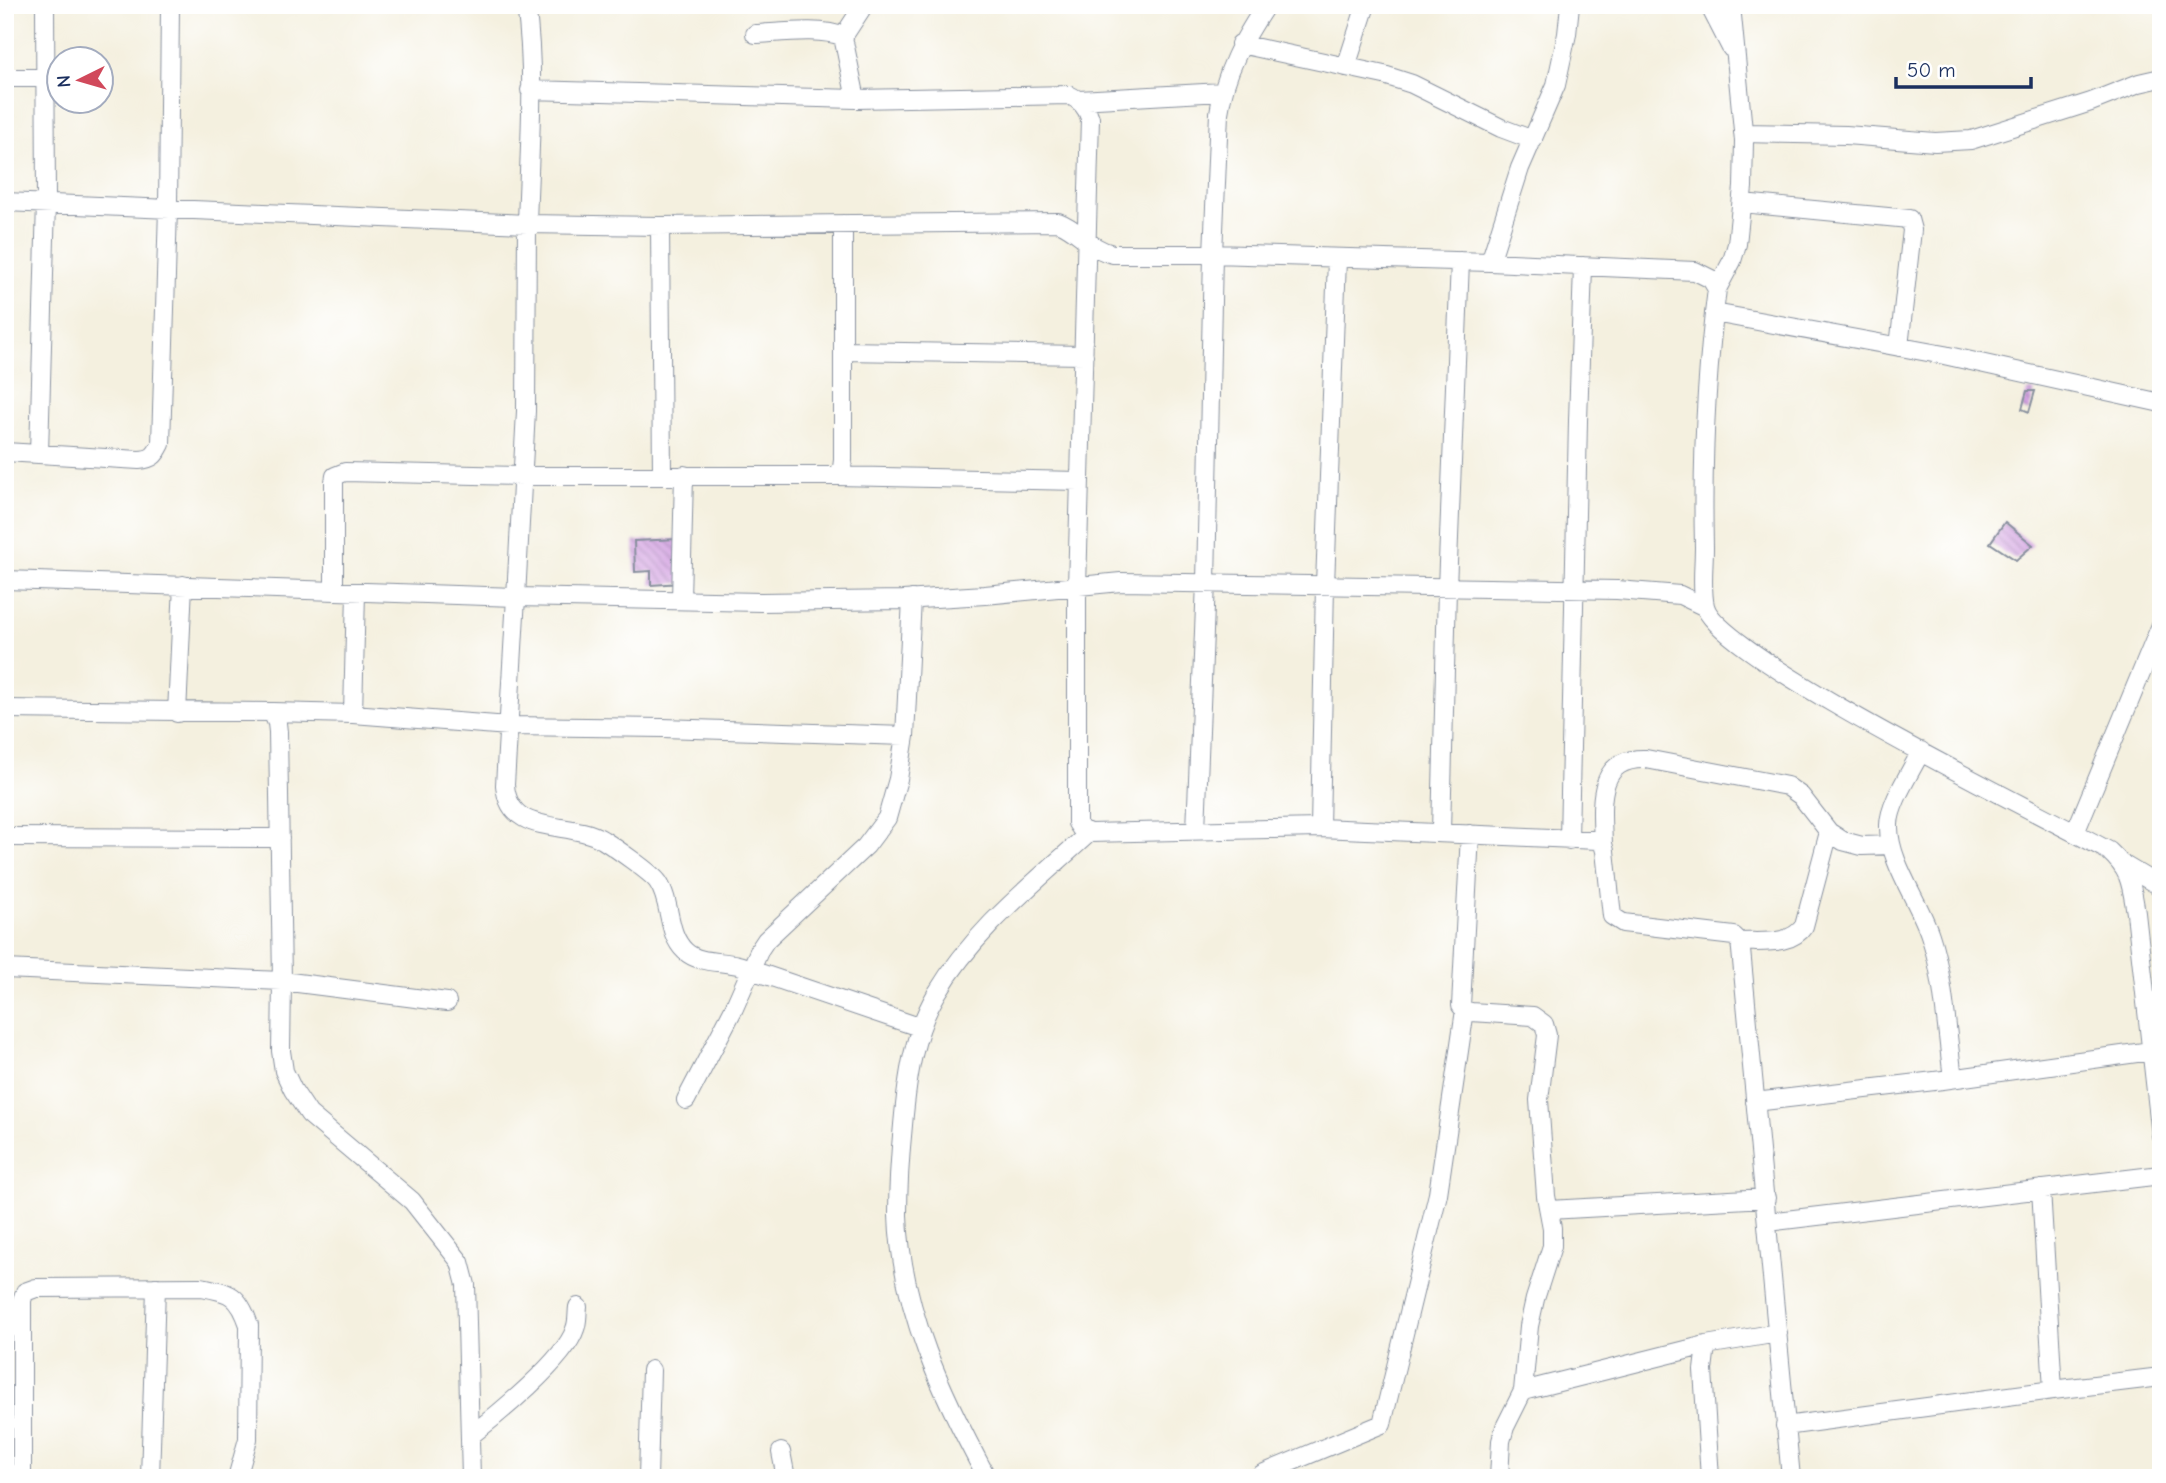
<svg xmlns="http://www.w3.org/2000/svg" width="2166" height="1483" font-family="'Comic Neue',sans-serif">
	<defs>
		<pattern id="building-back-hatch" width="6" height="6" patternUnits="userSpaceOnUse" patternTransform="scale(1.75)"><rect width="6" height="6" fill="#d3a0e1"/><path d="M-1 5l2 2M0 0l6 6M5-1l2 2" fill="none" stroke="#aa83ba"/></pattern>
	</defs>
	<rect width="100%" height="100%" fill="#fff"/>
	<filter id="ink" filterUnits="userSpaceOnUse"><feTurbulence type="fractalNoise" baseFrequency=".0143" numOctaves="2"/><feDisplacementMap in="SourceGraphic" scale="14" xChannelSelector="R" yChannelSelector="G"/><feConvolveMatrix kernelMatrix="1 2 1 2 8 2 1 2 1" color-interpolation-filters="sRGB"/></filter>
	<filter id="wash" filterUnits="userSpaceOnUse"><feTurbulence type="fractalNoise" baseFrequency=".00686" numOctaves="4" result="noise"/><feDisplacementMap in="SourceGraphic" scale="28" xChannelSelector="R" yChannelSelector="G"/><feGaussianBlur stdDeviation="1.57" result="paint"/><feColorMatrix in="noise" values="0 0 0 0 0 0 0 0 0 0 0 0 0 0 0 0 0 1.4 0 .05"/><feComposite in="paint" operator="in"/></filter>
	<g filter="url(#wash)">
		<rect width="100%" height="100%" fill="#f4f0df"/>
		<g id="blocks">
			<path fill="url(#building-back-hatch)" d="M2027,391H2035L2029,412L2022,409Z
				M2005,522L2033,545L2016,560L1990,543Z
				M679,539L681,583L651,585V571L635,572L634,541Z"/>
		</g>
	</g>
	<g filter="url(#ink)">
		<use href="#blocks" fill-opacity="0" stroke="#88909e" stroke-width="2"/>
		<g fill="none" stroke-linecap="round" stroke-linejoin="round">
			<g stroke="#88909e" stroke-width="20">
				<path id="minor" d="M526,5C536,75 529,153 527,224L660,226L1058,222C1080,230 1089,249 1113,254H1213L1490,262L1695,271L1711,279L1717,289C1706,374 1702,462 1704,547C1704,566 1701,588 1705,606C1717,656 2047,817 2109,851C2131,871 2131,884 2136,913L2161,1136
					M1709,5L1731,48
					M755,34C779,33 822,27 843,37L856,99
					M843,37L864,5
					M1240,44L1384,75L1412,84L1501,128L1533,140
					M1346,67L1366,5
					M5,78H46
					M530,90L856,99L1069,95C1080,100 1086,106 1090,118L1077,587V823L1081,829L1089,833L1320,828L1598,840L1603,844L1605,851L1612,916L1623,923L1734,936L1740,942L1741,950L1791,1478
					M1079,100L1222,92
					M1743,133L1846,135L1935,142L1971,140L2091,102L2139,83L2161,78
					M5,202L527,224L526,411L516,597L5,580
					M1742,203L1909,219L1912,230L1899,347
					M660,226L662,475
					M1490,262L1520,168L1556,85L1567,34L1570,5
					M1717,289L1732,261L1737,244L1743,187L1744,141L1731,5
					M1714,313L1944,355L2161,403
					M844,351L1084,355
					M5,452L139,460C152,459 155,456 161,444L168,208L170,5
					M39,454L46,202L45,5
					M837,476L1080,481
					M334,591V482L335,476L345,472L523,476H837L842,468L843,460V224
					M681,600L684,475
					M5,709L272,712L277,723L278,732L282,981L5,969
					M272,712L353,714L509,726L663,728L905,736
					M177,713L183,585
					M353,714L356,592
					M1921,751C1912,770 1889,804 1889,825C1888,861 1919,901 1930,935C1944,976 1947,1035 1953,1078
					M1320,828L1325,585L1337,259
					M1196,830L1206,582L1213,254L1219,113C1225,71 1243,40 1266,5
					M1441,832L1447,588L1460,261
					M2075,833L2161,625
					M1470,834L1461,1006L1465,1010L1471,1012L1533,1016L1544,1024L1547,1035L1539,1100L1546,1196L1552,1228V1246L1535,1299L1529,1326L1523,1391L1505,1427L1501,1441L1499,1478
					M5,837L280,838
					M1569,840L1578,421L1583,266
					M1603,844C1602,808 1594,757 1646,759L1787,786L1801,796L1829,832L1843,841L1862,846L1891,845
					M2124,865L2161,887
					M1740,942C1762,941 1791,946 1804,926L1829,832
					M447,1002L282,981L281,1051L284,1071L293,1090L309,1114L412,1201L460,1262L466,1285L471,1478
					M919,1027L751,970C731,958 702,967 685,951C666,933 672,902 658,882C652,873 614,847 603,840C568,819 509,838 505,785L516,597L761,602L903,600L985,595L1121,582L1617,590L1680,595L1705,607
					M686,1100L734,1008L760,949L766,940L866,846L887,818L898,779L905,736L912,599
					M1755,1102L1943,1080L2151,1051L2160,1056
					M1549,1210L1766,1198
					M1768,1222L2161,1175
					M2053,1390L2161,1377
					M1523,1391L1706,1345
					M1785,1426L2053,1390L2041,1189
					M470,1436C496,1416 566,1359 575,1329C578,1322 577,1314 578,1307
					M781,1452L786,1478
					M1262,1474L1382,1424L1438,1194L1465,1010
					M22,1478V1300L25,1292L36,1288L201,1287C230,1292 239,1295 249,1325L248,1439L237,1478
					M150,1478L156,1287
					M648,1478L651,1370
					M987,1478C943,1396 901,1310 898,1215C898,1185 900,1155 903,1125C907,1080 913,1033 937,993C975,929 1035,883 1089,833
					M1710,1478L1703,1370L1706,1345L1778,1333"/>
			</g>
			<use href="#minor" stroke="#fff" stroke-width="18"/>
		</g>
	</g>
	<rect width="2166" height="1483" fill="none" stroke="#fff" stroke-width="28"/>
	<g transform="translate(80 80) rotate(265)"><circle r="33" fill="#ffffff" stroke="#a4acbf" stroke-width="2"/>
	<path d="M0-5L12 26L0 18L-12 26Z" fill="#d1495b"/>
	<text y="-10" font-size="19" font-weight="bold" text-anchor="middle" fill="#1b2f5e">N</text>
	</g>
	<path d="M1896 77v10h135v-10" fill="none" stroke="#1b2f5e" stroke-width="3.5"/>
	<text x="1907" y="77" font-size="21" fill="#1b2f5e" stroke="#ffffff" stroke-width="5" paint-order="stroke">50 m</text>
</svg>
